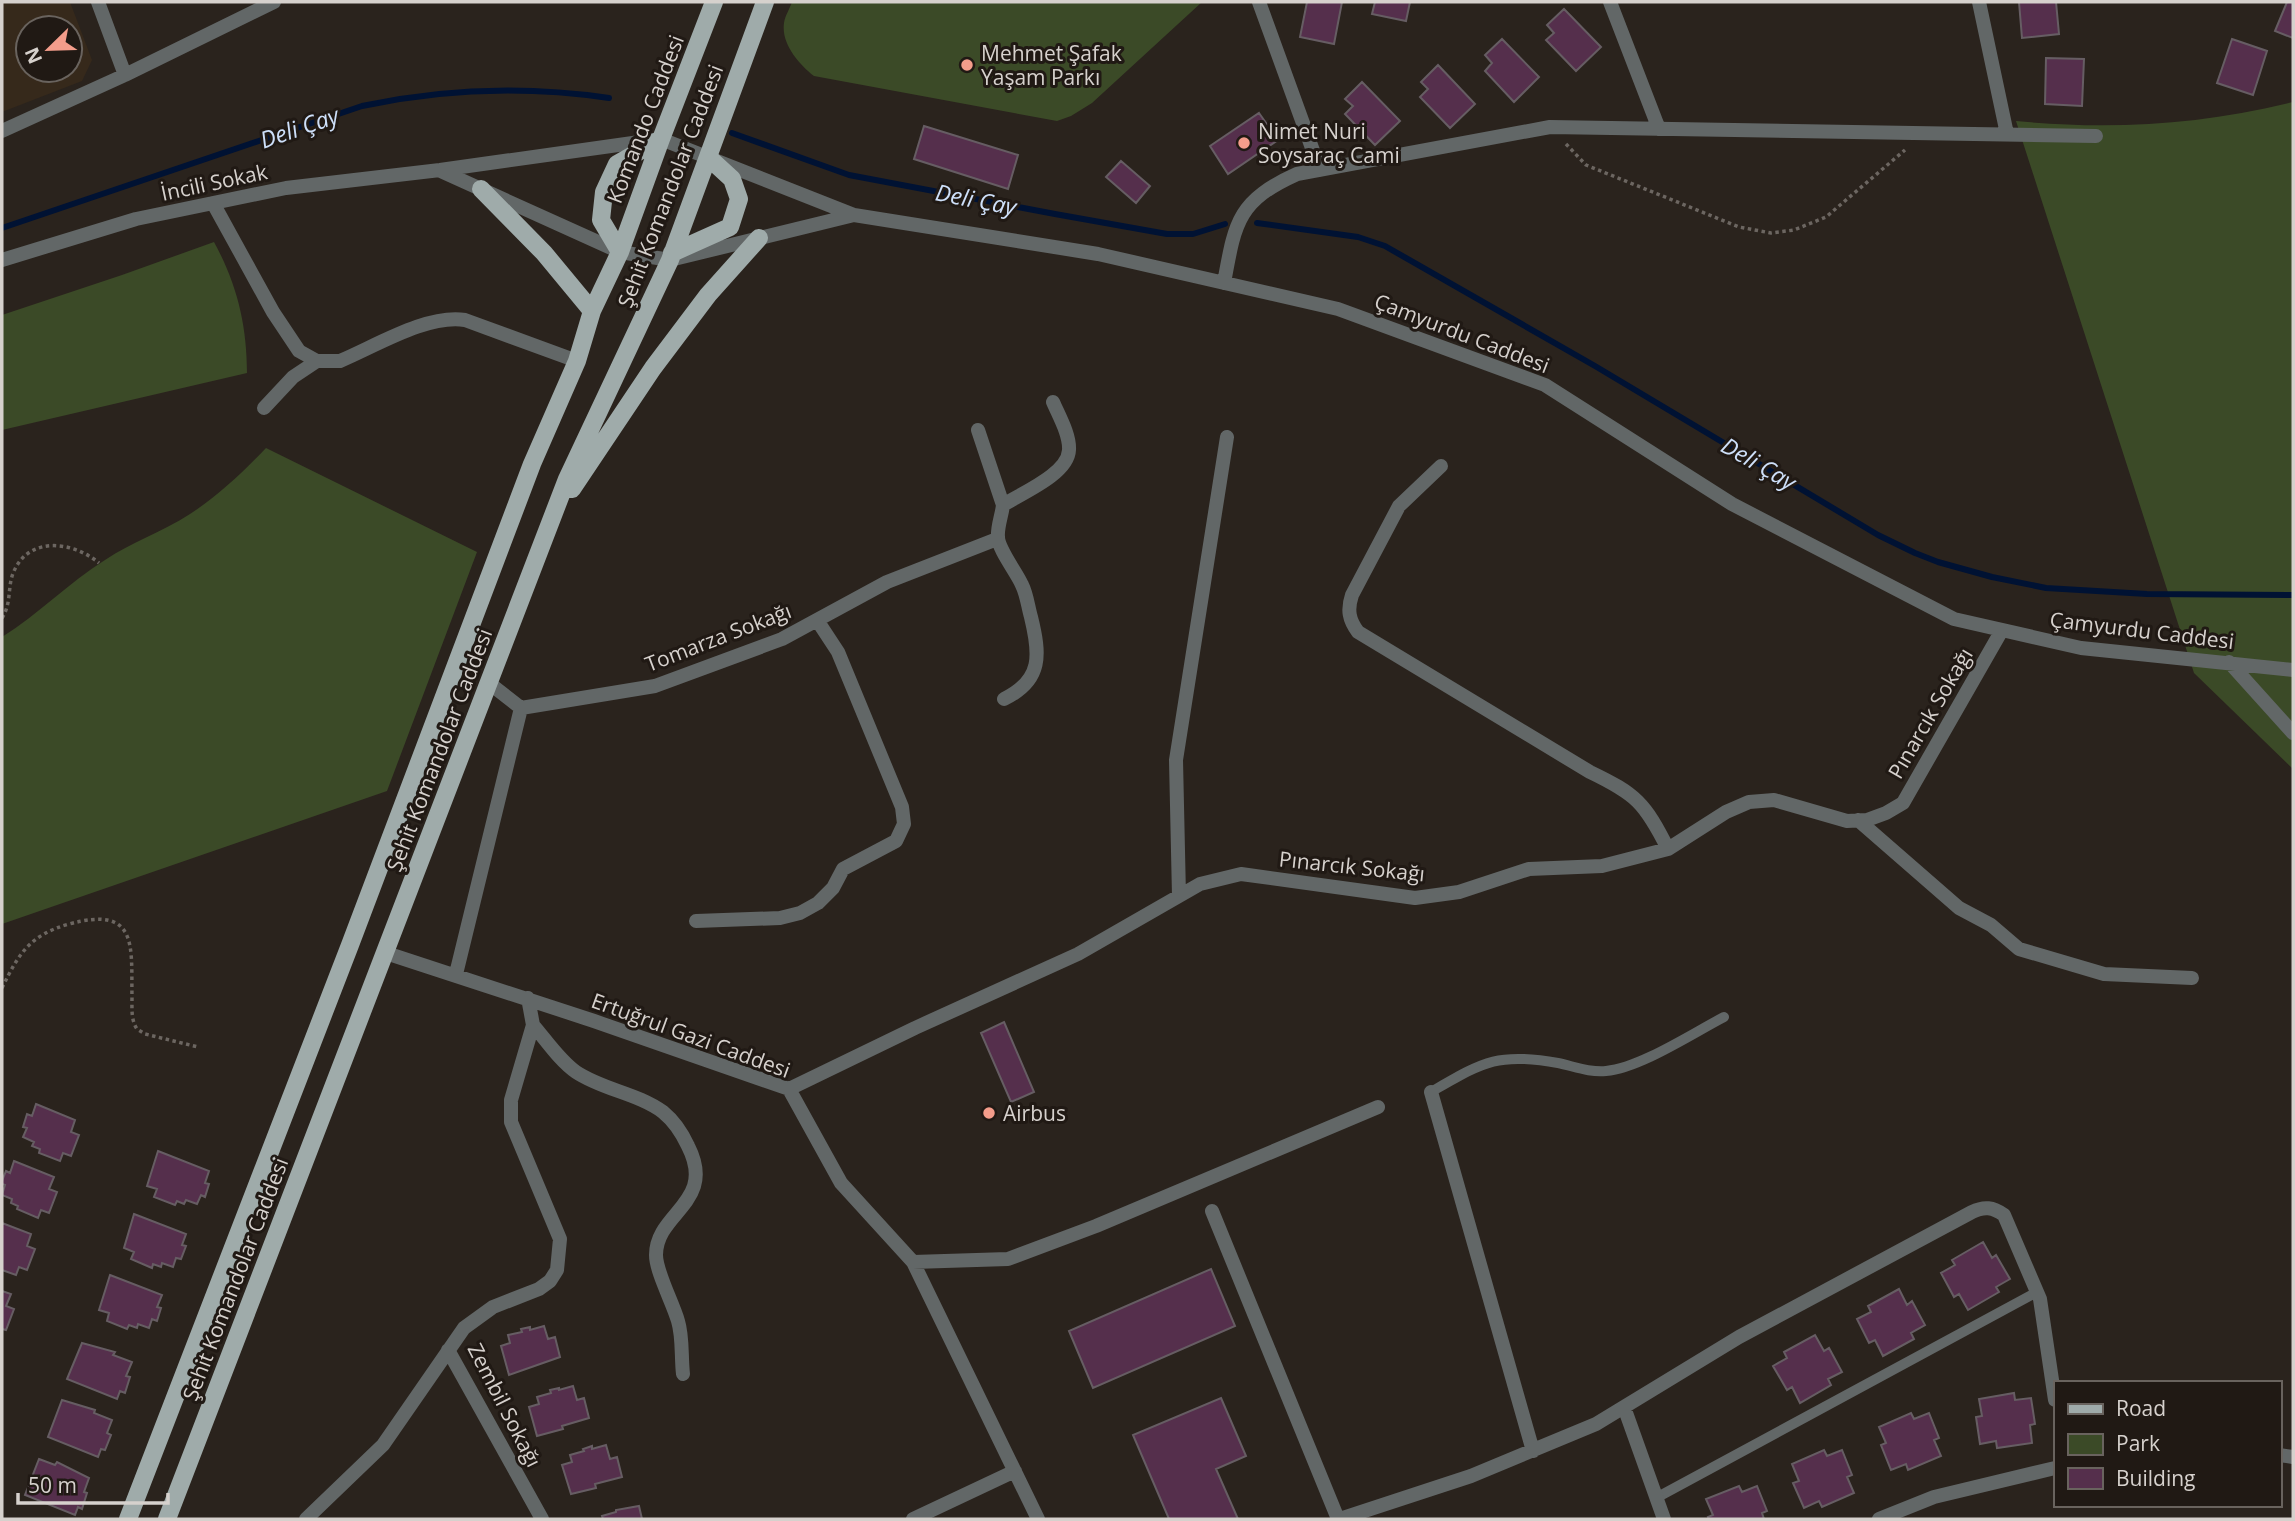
<svg xmlns="http://www.w3.org/2000/svg" width="2295" height="1521" font-family="'Open Sans',sans-serif">
	<rect width="100%" height="100%" fill="#2a231d"/>
	<path fill="#36291b" fill-rule="evenodd" d="M2,2H70L92,60L82,81L2,112ZM28,28H70V70H28Z"/>
	<path fill="#3b4a27" d="M792,2H1202L1092,103L1071,116L1057,121L814,76C799,64 781,44 784,23C785,16 790,8 792,2Z
		M2293,102V769L2194,673L2016,121C2110,130 2201,125 2293,102Z
		M214,242C237,284 247,325 247,373L2,430V315L122,275Z
		M266,448L477,552L387,791L2,924V637C39,614 68,583 105,560C132,542 162,532 190,514C218,496 243,472 266,448Z"/>
	<g fill="none" stroke-linecap="round" stroke-linejoin="round">
		<path stroke="#001233" stroke-width="6" d="M732,133L849,175L1055,214L1167,234H1193L1225,224
			M1257,223L1358,237L1385,246L1595,366L1878,535L1915,553L1938,562L1992,577L2046,588L2147,594L2293,595
			M2,228L362,106C442,89 527,86 609,98"/>
	</g>
	<path fill="#552f4c" stroke="#665d63" stroke-width="2" d="M1307,2H1342L1334,44L1300,37Z
		M1375,2H1410L1406,21L1372,14Z
		M2019,2H2056L2059,34L2022,38Z
		M2287,2H2293V38L2275,31Z
		M1564,9L1601,47L1576,71L1546,40L1554,33L1547,25Z
		M1502,39L1539,77L1514,102L1485,71L1492,63L1485,55Z
		M2232,39L2267,51L2253,95L2217,83Z
		M2046,58L2084,59L2082,106L2045,104Z
		M1438,65L1475,104L1450,128L1420,97L1428,89L1421,82Z
		M1362,82L1400,121L1375,145L1345,114L1353,106L1345,99Z
		M1259,113L1278,140L1228,174L1210,146Z
		M924,126L1018,155L1008,189L914,159Z
		M1121,161L1150,186L1136,203L1106,177Z
		M1004,1022L1034,1092L1011,1102L981,1033Z
		M36,1104L75,1120L71,1132L79,1135L71,1156L63,1153L60,1161L39,1153L40,1149L32,1146L34,1142L23,1137L27,1128L23,1127L27,1114L32,1116Z
		M158,1151L209,1171L205,1183L209,1184L205,1197L201,1195L197,1204L186,1200L184,1204L177,1201L175,1205L154,1197L157,1189L147,1186Z
		M14,1161L54,1177L49,1189L57,1192L49,1213L41,1210L38,1218L17,1209L18,1206L11,1203L12,1199L2,1195L5,1185L2,1184V1181L6,1171L10,1173Z
		M134,1214L186,1234L182,1245L186,1246L181,1259L176,1258L173,1267L162,1263L161,1267L153,1264L152,1268L131,1259L134,1252L124,1248Z
		M2,1223L31,1234L27,1246L35,1249L27,1270L19,1267L16,1275L2,1270Z
		M1983,1242L1992,1258L1996,1255L2010,1279L1996,1287L1999,1292L1968,1310L1959,1294L1954,1297L1941,1273L1955,1265L1952,1260Z
		M1211,1269L1235,1326L1093,1388L1069,1331Z
		M110,1275L162,1295L157,1307L161,1308L157,1321L152,1319L149,1328L138,1324L137,1328L129,1325L127,1329L107,1321L109,1313L99,1310Z
		M1899,1289L1907,1305L1912,1301L1925,1325L1911,1333L1914,1339L1883,1356L1875,1340L1869,1343L1857,1319L1871,1312L1868,1306Z
		M2,1291L11,1294L6,1306L14,1309L6,1330L2,1329Z
		M544,1326L548,1339L555,1337L560,1357L509,1375L501,1346L510,1343L508,1335L522,1332L521,1329L530,1327V1330Z
		M1815,1335L1824,1351L1829,1348L1842,1372L1828,1379L1831,1385L1800,1403L1792,1387L1787,1390L1773,1366L1787,1358L1784,1352Z
		M82,1343L115,1352L113,1355L132,1362L126,1376L130,1377L125,1393L120,1391L117,1399L67,1379Z
		M573,1386L577,1400L584,1398L589,1418L562,1426L563,1429L537,1436L529,1407L539,1404L537,1397L551,1393L550,1390L559,1388V1390Z
		M2014,1393L2015,1400L2031,1398L2035,1424L2030,1425L2032,1443L1997,1448L1996,1441L1980,1444L1976,1417L1982,1416L1979,1399Z
		M1221,1398L1246,1456L1216,1469L1238,1519H1169L1133,1435Z
		M62,1400L95,1410L94,1413L112,1420L107,1433L111,1435L105,1450L101,1449L98,1457L48,1437Z
		M1911,1413L1914,1419L1929,1413L1939,1438L1934,1440L1941,1456L1908,1470L1906,1464L1891,1470L1881,1445L1886,1443L1879,1427Z
		M606,1445L610,1459L617,1457L622,1477L595,1484L596,1488L571,1494L562,1465L572,1462L570,1455L584,1451L583,1449L592,1446V1449Z
		M1824,1450L1827,1456L1842,1450L1852,1475L1847,1477L1854,1493L1822,1507L1819,1501L1804,1508L1793,1483L1799,1481L1792,1464Z
		M39,1459L55,1465L57,1462L89,1478L84,1492L87,1493L82,1509L78,1507L75,1515L25,1495Z
		M1739,1486L1742,1492L1757,1486L1767,1511L1762,1513L1764,1519H1709L1708,1517L1713,1515L1706,1499Z
		M639,1506L642,1519H603L602,1516L616,1512V1510Z"/>
	<g fill="none" stroke-linecap="round" stroke-linejoin="round">
		<path stroke="#6c6661" stroke-width="3.5" stroke-dasharray="3.5 3.5" stroke-linecap="butt" d="M1566,144L1586,165L1739,227L1771,233L1794,230L1826,217L1905,150
			M2,618C12,603 7,586 14,571C30,535 74,542 99,563
			M2,988C19,953 30,935 69,924C139,905 131,946 132,998C132,1009 131,1020 137,1029L145,1034L198,1047"/>
		<path stroke="#626767" stroke-width="10" d="M1431,1092C1483,1062 1497,1052 1558,1063C1573,1066 1590,1073 1606,1071C1640,1068 1693,1033 1724,1017
			M1656,1498L2037,1292"/>
		<path stroke="#626767" stroke-width="14" d="M98,2L125,75
			M1259,2L1320,170
			M1610,2L1659,129
			M1979,2L2007,134
			M2,131L125,75L274,2
			M441,171L620,252L670,260L854,215
			M213,203L273,312L299,351L317,361H340C376,346 427,314 465,320L577,361
			M2,260L136,219L286,188L440,170L661,139L854,215L1098,254L1338,309L1545,385L1732,504L1954,619L2081,648L2293,670
			M1224,283C1235,223 1237,201 1297,174L1550,127L2096,136
			M264,408L293,377L317,361
			M978,430L1003,505
			M1441,466L1399,506L1352,595C1347,610 1349,620 1358,632L1590,772C1636,794 1645,803 1668,849
			M2229,662L2293,733
			M489,683L521,708
			M1004,699C1043,680 1040,654 1031,617C1028,607 1027,595 1022,585C1017,573 998,549 998,537C997,527 1002,515 1003,505C1022,493 1068,474 1069,450C1070,435 1059,416 1053,402
			M521,708L655,686L782,639L887,582L997,539
			M1858,820L1959,908L1991,925L2019,949L2104,974L2192,978
			M1179,896L1176,760L1227,437
			M696,921L780,918L800,913L818,903L833,888L843,869L896,841L904,824L902,807L838,652L817,620
			M386,953L594,1021L789,1089L841,1183L913,1262L1038,1519
			M456,974L521,708
			M533,1025C546,1040 560,1061 576,1072C603,1090 637,1093 663,1112C674,1121 682,1133 688,1146C717,1203 656,1212 656,1255C656,1272 673,1303 678,1321C683,1337 681,1357 683,1374
			M789,1089L915,1028L1078,954L1200,884L1241,874L1415,898L1459,892L1529,869L1602,866L1668,849L1726,812L1749,802L1774,800L1847,821L1867,820L1886,813L1903,803L2002,630
			M1431,1092L1533,1451
			M1212,1211L1338,1519
			M913,1262L1008,1259L1096,1226L1378,1107
			M448,1350L542,1519
			M1624,1407L1664,1519
			M2279,1455L2293,1457
			M306,1519L383,1445L464,1328L493,1307L539,1289L550,1281L557,1270L560,1239L511,1122V1100L533,1025L528,998
			M913,1519L1015,1471
			M1340,1519L1471,1476L1596,1424L1739,1337L1972,1212C1984,1206 1993,1207 2004,1215L2040,1299L2055,1400
			M1879,1519L1934,1497L2055,1468"/>
		<path stroke="#9fabaa" stroke-width="18" d="M481,189L544,253L592,311
			M620,252L601,220L604,192L617,164L661,139
			M672,253L730,227L739,199L732,179L708,157
			M572,489L653,368L708,295L759,238
			M128,1519L350,945L532,464L577,361L592,311L620,252L661,139L714,2
			M167,1519L567,479L670,260L765,2"/>
	</g>
	<g fill="#f49d8b" stroke="#201914" stroke-width="2.5">
		<circle cx="967" cy="65" r="7"/>
		<circle cx="1244" cy="143" r="7"/>
		<circle cx="989" cy="1113" r="7"/>
	</g>
	<g text-anchor="middle" dominant-baseline="central" stroke-width="6" stroke-linejoin="round" paint-order="stroke">
		<g font-size="21" fill="#d6d1cd" stroke="#201914" text-anchor="start">
			<text x="981" y="53">Mehmet Şafak<tspan x="981" dy="24">Yaşam Parkı</tspan></text>
			<text x="1258" y="131">Nimet Nuri<tspan x="1258" dy="24">Soysaraç Cami</tspan></text>
			<text x="1003" y="1113">Airbus</text>
		</g>
		<g font-size="21" fill="#d6d1cd" stroke="#201914">
			<text transform="translate(645 119) rotate(-69)">Komando Caddesi</text>
			<text transform="translate(214 182) rotate(-12)">İncili Sokak</text>
			<text transform="translate(670 186) rotate(-69)">Şehit Komandolar Caddesi</text>
			<text transform="translate(1462 333) rotate(21)">Çamyurdu Caddesi</text>
			<text transform="translate(2142 630) rotate(7)">Çamyurdu Caddesi</text>
			<text transform="translate(718 637) rotate(-21)">Tomarza Sokağı</text>
			<text transform="translate(1930 713) rotate(-60)">Pınarcık Sokağı</text>
			<text transform="translate(439 750) rotate(-69)">Şehit Komandolar Caddesi</text>
			<text transform="translate(1352 866) rotate(6)">Pınarcık Sokağı</text>
			<text transform="translate(691 1035) rotate(20)">Ertuğrul Gazi Caddesi</text>
			<text transform="translate(235 1279) rotate(-69)">Şehit Komandolar Caddesi</text>
			<text transform="translate(505 1405) rotate(63)">Zembil Sokağı</text>
		</g>
		<g font-size="23" font-style="italic" fill="#cee0fa" stroke="#201914">
			<text transform="translate(299 127) rotate(-19)">Deli Çay</text>
			<text transform="translate(976 199) rotate(11)">Deli Çay</text>
			<text transform="translate(1759 463) rotate(30)">Deli Çay</text>
		</g>
	</g>
	<rect width="2295" height="1521" fill="none" stroke="#d6d1cd" stroke-width="7"/>
	<rect x="2054" y="1381" width="228" height="126" fill="#201914" stroke="#69635e" stroke-width="2"/>
	<rect x="2068" y="1404" width="35" height="10" fill="#9fabaa" stroke="#69635e" stroke-width="2"/>
	<text x="2116" y="1416" font-size="21" fill="#d6d1cd">Road</text>
	<rect x="2068" y="1434" width="35" height="21" fill="#3b4a27" stroke="#69635e" stroke-width="2"/>
	<text x="2116" y="1451" font-size="21" fill="#d6d1cd">Park</text>
	<rect x="2068" y="1468" width="35" height="21" fill="#552f4c" stroke="#69635e" stroke-width="2"/>
	<text x="2116" y="1486" font-size="21" fill="#d6d1cd">Building</text>
	<g transform="translate(49 49) rotate(247)"><circle r="33" fill="#201914" stroke="#69635e" stroke-width="2"/>
	<path d="M0-5L12 26L0 18L-12 26Z" fill="#f49d8b"/>
	<text y="-10" font-size="19" font-weight="bold" text-anchor="middle" fill="#d6d1cd">N</text>
	</g>
	<path d="M18 1493v10h150v-10" fill="none" stroke="#d6d1cd" stroke-width="3.5"/>
	<text x="28" y="1493" font-size="21" fill="#d6d1cd" stroke="#201914" stroke-width="5" paint-order="stroke">50 m</text>
</svg>
